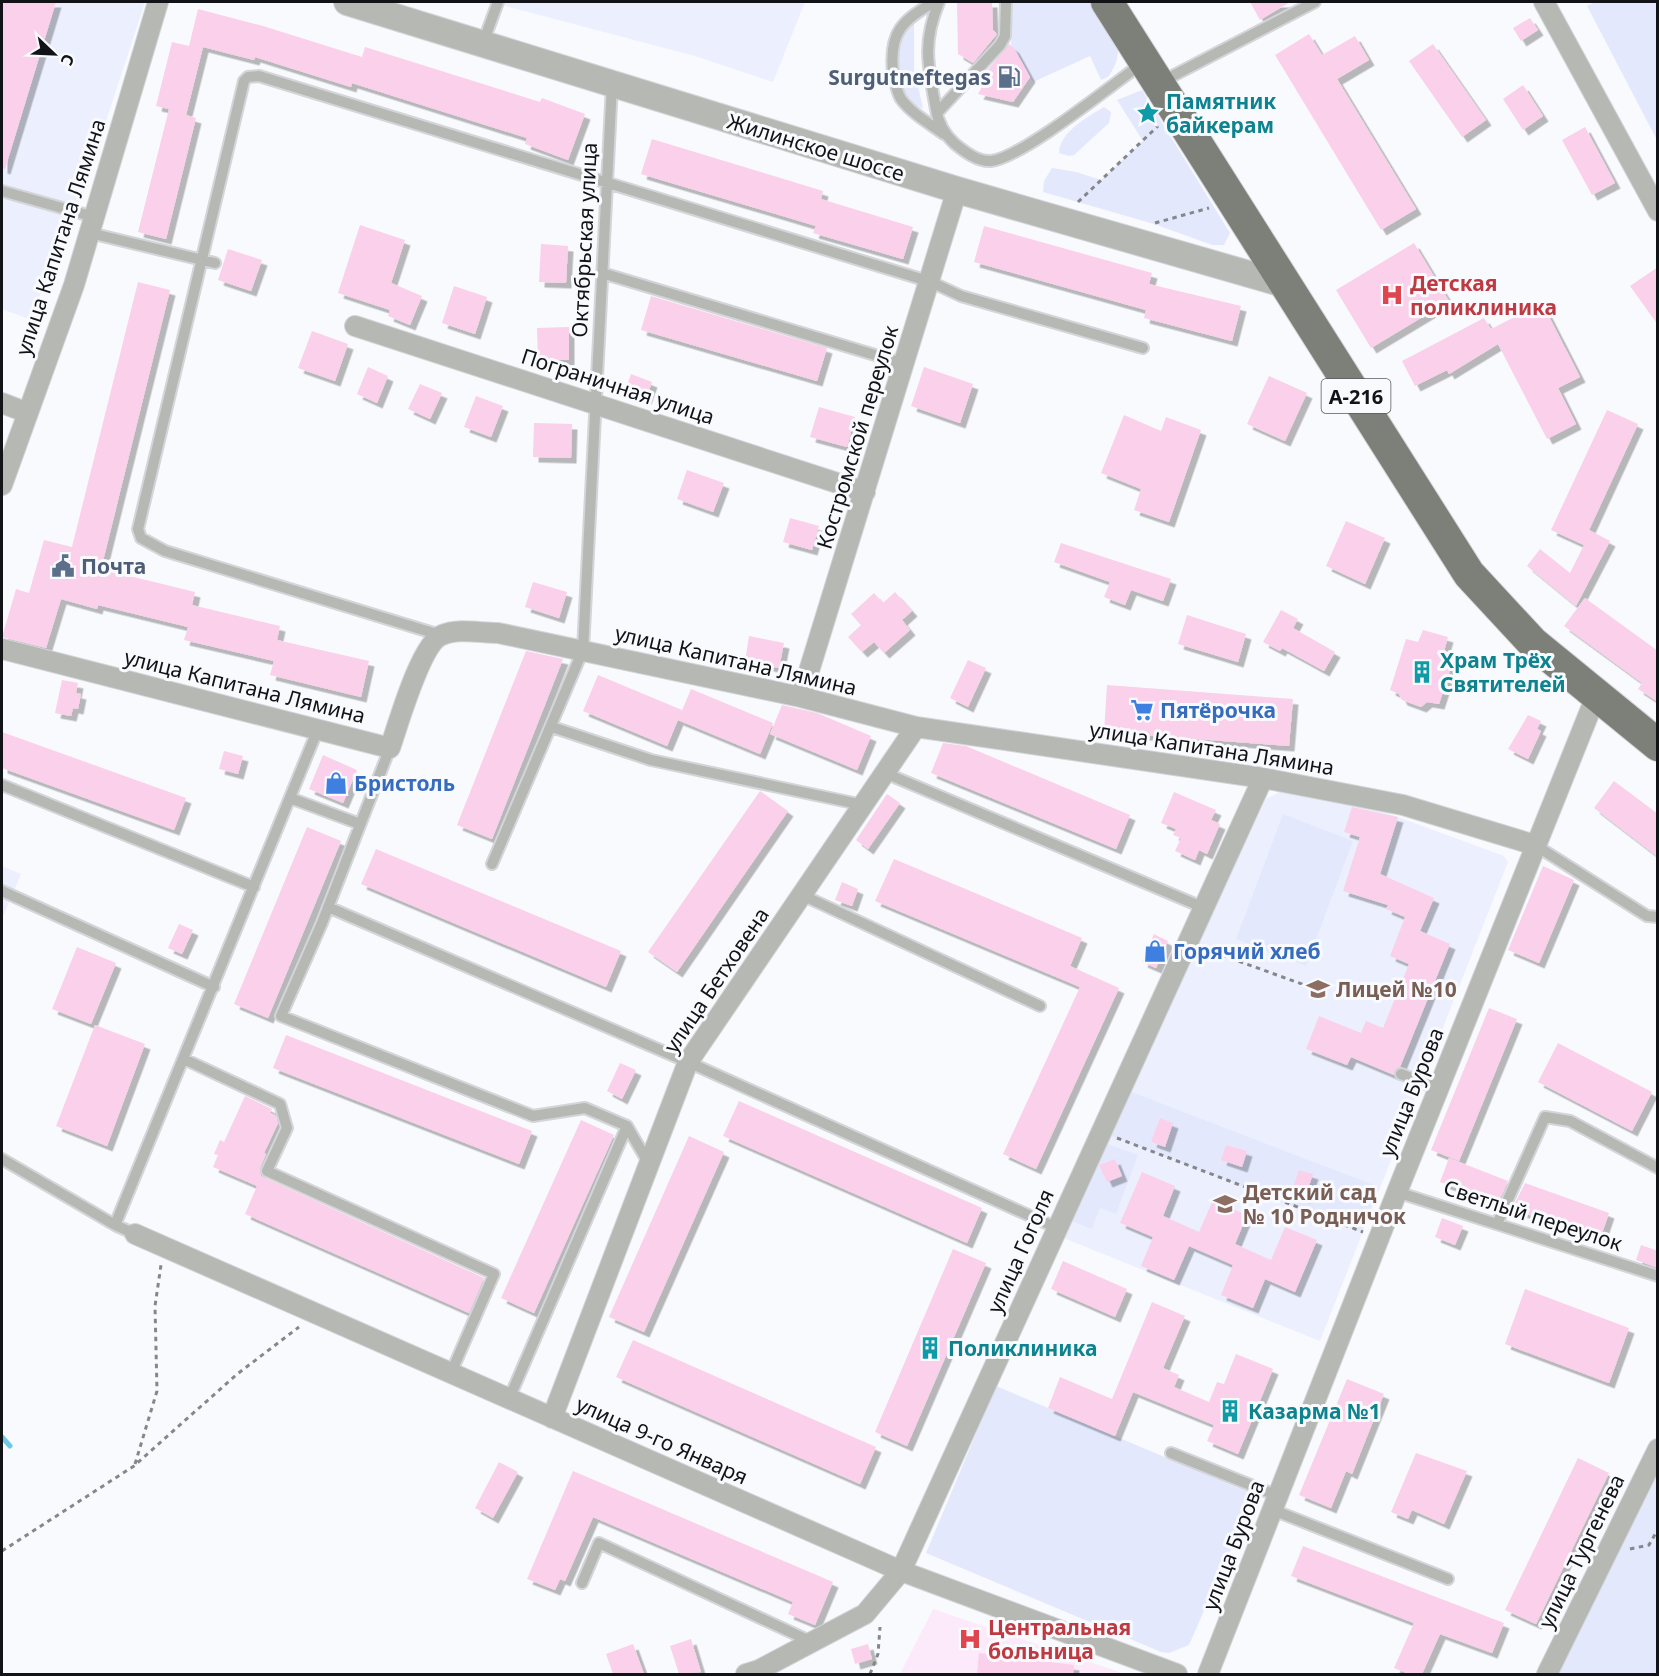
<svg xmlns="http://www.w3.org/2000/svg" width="1659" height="1676" font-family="'Noto Sans',sans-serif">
	<defs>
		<filter id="shadow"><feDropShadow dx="5.5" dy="5.5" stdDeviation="0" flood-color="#0004"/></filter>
	</defs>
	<rect width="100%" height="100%" fill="#f9fafe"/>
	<path fill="#ecf0fe" d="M2,2H145L71,228L29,319L2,309Z
		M490,2H805L773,82L695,56Z
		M1287,788L1354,802L1398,817L1504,856L1508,862L1320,1341L1061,1237L1266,799Z
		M2,866L21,874L2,919Z"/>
	<path fill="#fceafb" d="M933,1609L1111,1669L1124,1674H900Z"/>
	<path fill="#e3e8fd" d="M1013,2H1095C1111,29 1130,47 1108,77L1101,80L1090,56L1033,82L1011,45Z
		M1595,2H1657V140L1587,6Z
		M914,21V68L923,109C890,94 890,44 914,21Z
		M1142,90L1230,233L1224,245H1212L1154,224L1043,192L1044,181L1052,168L1076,172L1101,180L1143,141L1117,100Z
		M1104,107L1111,112L1109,123L1074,155L1069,156L1059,153C1060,131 1088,117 1104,107Z
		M1283,814L1353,841L1306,966L1236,939Z
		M1129,1091L1379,1187L1361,1232L1109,1135Z
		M1105,1143L1138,1155L1116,1214L1100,1208L1092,1229L1069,1220Z
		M996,1386L1255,1495L1189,1645L1169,1653L1161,1652L926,1553Z
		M1657,1449V1674H1547Z"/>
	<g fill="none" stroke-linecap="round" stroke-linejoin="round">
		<path stroke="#6ccae6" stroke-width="5" d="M2,1437L10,1446"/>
	</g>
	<path fill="#fbd0ea" filter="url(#shadow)" d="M2,2H56L5,169L2,168Z
		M957,2H992L993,30L997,34L973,63L958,54Z
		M1250,2H1290L1260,20Z
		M198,9L263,26L362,57L365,47L540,102L542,98L585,114L568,160L525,144L527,138L352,83L351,87L255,57L254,60L203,47L186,115L196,118L166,239L138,232L169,109L156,106L172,42L189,46Z
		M1530,18L1538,30L1521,41L1513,28Z
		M1309,34L1322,55L1355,36L1369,60L1337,79L1416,209L1381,230L1275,55Z
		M1009,44L1014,48L1030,77L1013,102L978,94L989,74L986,72Z
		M1433,44L1486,120L1462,137L1409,61Z
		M1523,85L1543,116L1523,130L1503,99Z
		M1585,127L1615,183L1592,195L1562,140Z
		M652,139L823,191L821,199L913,227L903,259L813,233L816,226L641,174Z
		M360,225L405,240L391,283L422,296L410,325L388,316L390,310L338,293Z
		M984,226L1152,273L1149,284L1241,306L1232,341L1144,318L1146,310L974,262Z
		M1414,243L1449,301L1371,348L1336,290Z
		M541,244L568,246L566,283L539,282Z
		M228,249L262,260L251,291L218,280Z
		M1658,267V325L1630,286Z
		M138,282L170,290L101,569L195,592L192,605L280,626L277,640L369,661L361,697L270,675L274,661L184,640L188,627L98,605L97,609L61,599L46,648L2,637L16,589L29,593L44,540L72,547Z
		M454,286L487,297L475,334L442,323Z
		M651,296L827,348L817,381L641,330Z
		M1542,303L1580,377L1558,388L1576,424L1547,439L1498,344L1449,374L1447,370L1415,386L1402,361L1484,318L1491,329Z
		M569,327V360H538L537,328Z
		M312,331L348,344L335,381L298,368Z
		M368,367L388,376L377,403L357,394Z
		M924,367L973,384L960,423L911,406Z
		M631,374L652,382L646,399L625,392Z
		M1269,376L1307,393L1285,441L1247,424Z
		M420,384L442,393L430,419L408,409Z
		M476,396L503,406L491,437L464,427Z
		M819,407L855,417L847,447L810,437Z
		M1607,410L1638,424L1589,530L1610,541L1576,606L1527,566L1540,549L1570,573L1584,545L1551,530Z
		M1124,415L1161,431L1166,417L1201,430L1169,522L1134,510L1141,489L1101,473Z
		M534,423L572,424L571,458L533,457Z
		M687,470L724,483L713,512L677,499Z
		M790,518L819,526L812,550L783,542Z
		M1346,521L1385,538L1365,584L1326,566Z
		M1061,543L1171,579L1163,601L1131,590L1125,605L1104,597L1110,582L1054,562Z
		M533,582L567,592L559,618L525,607Z
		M895,592L912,611L902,620L910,630L884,653L874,642L862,652L848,637L861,625L851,614L874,593L883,603Z
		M1585,598L1658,651V702L1638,689L1642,683L1564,626Z
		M1281,610L1298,619L1293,628L1335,652L1324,671L1282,648L1280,651L1263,642Z
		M1187,615L1246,634L1238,662L1178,644Z
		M1423,630L1448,637L1444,651L1455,655L1439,704L1427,702L1421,707L1402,700L1399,694L1390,690L1406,639L1418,642Z
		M749,636L784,643L779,668L745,662Z
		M526,651L563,659L492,839L457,825Z
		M968,660L986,668L968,707L950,698Z
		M598,675L682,710L667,746L583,711Z
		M62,680L78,683L76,693L81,694L78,709L73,708L71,716L55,713Z
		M1107,685L1293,699L1289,746L1104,732Z
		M691,689L773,723L760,754L678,720Z
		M782,705L817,713L871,736L857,770L770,734Z
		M1528,715L1541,721L1537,729L1541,731L1528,759L1508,749Z
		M2,732L186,798L174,830L2,768Z
		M943,743L966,746L1130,815L1116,849L931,773Z
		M224,751L243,756L238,774L219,769Z
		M323,755L357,770L343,803L309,789Z
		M1614,781L1658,814V857L1594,808Z
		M760,791L788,811L677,972L648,952Z
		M1174,792L1216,810L1211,820L1220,824L1207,854L1199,850L1195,860L1175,851L1181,838L1173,835L1176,829L1161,823Z
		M887,794L900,803L868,849L856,840Z
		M1352,807L1398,817L1380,874L1434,898L1420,931L1450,944L1400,1067L1396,1069L1394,1075L1351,1057L1347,1065L1306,1049L1319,1016L1361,1033L1366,1021L1383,1028L1409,964L1390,956L1405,917L1386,909L1388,905L1343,891L1360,837L1344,832Z
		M307,827L341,841L268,1018L234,1004Z
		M376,849L621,951L606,987L361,884Z
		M894,859L1082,938L1070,966L1119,988L1036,1169L1003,1154L1080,987L875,901Z
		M1543,866L1574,880L1539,963L1508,950Z
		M842,882L858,889L852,906L835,900Z
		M179,924L193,930L182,954L168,948Z
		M1154,934L1168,941L1156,968L1142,962Z
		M77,947L116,963L91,1024L52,1009Z
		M1489,1008L1517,1019L1459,1161L1431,1150Z
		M95,1025L145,1044L107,1146L56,1126Z
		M286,1035L532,1131L519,1164L273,1068Z
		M1558,1043L1652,1092L1632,1131L1538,1082Z
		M620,1063L636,1070L622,1099L607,1091Z
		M245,1096L272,1109L270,1113L275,1115L278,1123L264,1153L266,1154L260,1168L261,1176L484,1278L469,1313L245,1214L257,1186L213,1167L218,1155L214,1154L220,1140L224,1142Z
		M739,1101L982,1208L967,1243L723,1136Z
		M1160,1118L1173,1123L1165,1147L1151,1142Z
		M581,1120L614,1135L534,1313L501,1298Z
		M689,1136L724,1152L644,1332L609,1317Z
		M1226,1145L1247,1151L1242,1167L1221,1160Z
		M1449,1158L1508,1181L1498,1204L1440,1182Z
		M1115,1159L1122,1176L1107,1182L1099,1165Z
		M1299,1170L1313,1174L1305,1198L1291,1193Z
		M1142,1172L1175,1186L1163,1216L1199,1232L1213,1200L1247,1215L1235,1244L1271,1260L1285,1227L1317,1240L1295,1292L1265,1279L1253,1308L1221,1295L1233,1265L1189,1246L1174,1280L1141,1266L1153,1237L1120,1223Z
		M1525,1183L1609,1213L1600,1239L1512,1209Z
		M1442,1218L1463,1226L1455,1245L1435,1237Z
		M1641,1245L1658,1251V1268L1636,1260Z
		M953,1249L986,1263L907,1446L875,1432Z
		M1063,1261L1127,1289L1115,1317L1051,1289Z
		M1525,1289L1629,1328L1609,1383L1505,1344Z
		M1152,1302L1185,1316L1163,1368L1179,1375L1174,1387L1209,1402L1217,1382L1224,1384L1236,1354L1273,1369L1238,1454L1207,1441L1214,1425L1133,1392L1115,1436L1048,1408L1060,1377L1112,1399Z
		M633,1340L876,1447L860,1484L616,1377Z
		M1347,1379L1384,1394L1352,1474L1346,1471L1331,1508L1299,1495Z
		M1416,1453L1467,1471L1444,1524L1412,1510L1408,1519L1391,1512Z
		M1578,1458L1609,1473L1536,1624L1505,1610Z
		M499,1462L518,1472L493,1518L475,1508Z
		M573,1471L833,1582L815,1625L788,1614L793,1602L593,1517L565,1581L560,1579L555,1590L527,1579Z
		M1303,1546L1504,1623L1492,1653L1440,1634L1422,1674H1409L1394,1668L1414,1623L1291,1576Z
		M691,1639L701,1672L679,1674L670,1646Z
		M633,1644L644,1674H613L606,1654Z
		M868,1644L872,1659L855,1664L851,1649Z
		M979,1653L1074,1665L1073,1674H977Z"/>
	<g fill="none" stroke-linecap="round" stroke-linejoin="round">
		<g stroke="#d4d5d9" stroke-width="14">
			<path id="service" d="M934,2C902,21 889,32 893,72C895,80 896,91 901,99C911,113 930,124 944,134
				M939,2C922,43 928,66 936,109C938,122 945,135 955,144C965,152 978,162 991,161C1022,158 1113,84 1144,62
				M483,43L498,2
				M1161,82L1315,2
				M937,113L1000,45L1005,36L1006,2
				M2,191L94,217
				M90,233L215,263
				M602,273L905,364
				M440,635L165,551L141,538L138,529L244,81L248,77L259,76L931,282L961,296L1143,348
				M552,727L651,760L863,805
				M390,748L322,923L281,1016L533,1116L585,1108L627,1126L649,1164
				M885,773L1202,907
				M2,785L254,887
				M290,798L360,824
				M1535,845L1647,916L1658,917
				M492,864L583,650L612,85
				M2,891L214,987
				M802,895L1040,1006
				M328,907L688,1062L1057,1228
				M184,1059L280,1104L287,1128L267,1171L494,1274L451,1373
				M1401,1074L1438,1089
				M2,1159L115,1225
				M1397,1192L1658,1276
				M1497,1224L1545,1117L1570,1121L1658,1168
				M135,1234L115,1225L318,729
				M509,1399L627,1126
				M1171,1453L1278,1496
				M1273,1510L1448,1579
				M582,1583L599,1543L812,1642"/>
		</g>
		<g stroke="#d4d5d9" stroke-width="22">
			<path id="minor" d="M1544,2L1658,211
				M355,326L865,492
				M2,403L28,413
				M2,485L74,285L158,2
				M2,649L390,748C398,725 421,643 442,635C459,628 480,633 498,633L801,697L916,727L1263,778L1403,805L1535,845
				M801,697L957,190
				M135,1234L901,1571L1177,1674
				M552,1418L688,1062L916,727
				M746,1674L759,1670L865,1614L901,1571L1263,778
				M1208,1674L1397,1192L1596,696
				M1547,1674L1658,1449"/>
		</g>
		<g stroke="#d4d5d9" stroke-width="28">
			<path id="tertiary" d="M347,2L957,190L1287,285"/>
		</g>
		<g stroke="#d4d5d9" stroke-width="34">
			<path id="primary" d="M1107,2L1469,574L1533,643L1658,745"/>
		</g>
		<path stroke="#86878b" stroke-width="3" stroke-dasharray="4.5 4.5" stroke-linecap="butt" d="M1078,202L1158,126
			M1155,223L1209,208
			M1205,949L1324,992
			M1117,1138L1363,1232
			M135,1464L157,1391L155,1306L161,1265
			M1630,1549L1649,1545L1658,1529
			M2,1551L134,1466L236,1375L299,1327
			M870,1674L878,1654L880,1627"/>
		<use href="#service" stroke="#b5b8b3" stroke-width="10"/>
		<use href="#minor" stroke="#b5b8b3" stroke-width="20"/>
		<use href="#tertiary" stroke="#b5b8b3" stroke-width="26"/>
		<use href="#primary" stroke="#7c8079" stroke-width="32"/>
	</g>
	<defs>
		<g id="fuel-bare" transform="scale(1.8)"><path d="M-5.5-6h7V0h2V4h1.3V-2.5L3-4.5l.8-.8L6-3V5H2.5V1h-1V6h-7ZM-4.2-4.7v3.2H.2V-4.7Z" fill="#5c6f8a" stroke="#f9fafe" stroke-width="2.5" paint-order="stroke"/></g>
		<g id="sight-bare" transform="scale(1.8)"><path d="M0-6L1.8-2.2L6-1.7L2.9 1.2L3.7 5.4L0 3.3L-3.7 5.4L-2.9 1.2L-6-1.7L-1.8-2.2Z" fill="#0f9aa8" stroke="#f9fafe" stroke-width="2.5" paint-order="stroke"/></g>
		<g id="hospital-bare" transform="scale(1.8)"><path d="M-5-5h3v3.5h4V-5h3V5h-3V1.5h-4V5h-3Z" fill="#e0444e" stroke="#f9fafe" stroke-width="2.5" paint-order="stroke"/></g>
		<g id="civic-bare" transform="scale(1.8)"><path d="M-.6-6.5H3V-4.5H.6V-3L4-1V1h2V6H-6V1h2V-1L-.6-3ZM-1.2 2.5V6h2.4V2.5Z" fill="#5c6f8a" stroke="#f9fafe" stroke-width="2.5" paint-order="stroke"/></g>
		<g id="building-bare" transform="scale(1.8)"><path d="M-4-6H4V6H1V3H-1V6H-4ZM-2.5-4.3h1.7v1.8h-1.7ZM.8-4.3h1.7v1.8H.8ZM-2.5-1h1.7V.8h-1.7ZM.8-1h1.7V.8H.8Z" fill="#0f9aa8" stroke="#f9fafe" stroke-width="2.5" paint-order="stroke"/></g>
		<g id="supermarket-bare" transform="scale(1.8)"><path d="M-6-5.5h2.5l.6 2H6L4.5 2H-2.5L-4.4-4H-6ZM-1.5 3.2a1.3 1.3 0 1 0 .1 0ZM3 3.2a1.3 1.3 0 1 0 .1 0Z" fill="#3f7fe0" stroke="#f9fafe" stroke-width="2.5" paint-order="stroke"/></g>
		<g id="shop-bare" transform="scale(1.8)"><path d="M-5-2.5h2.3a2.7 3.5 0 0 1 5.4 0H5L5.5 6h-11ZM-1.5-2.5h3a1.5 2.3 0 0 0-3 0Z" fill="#3f7fe0" stroke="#f9fafe" stroke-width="2.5" paint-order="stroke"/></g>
		<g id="school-bare" transform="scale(1.8)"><path d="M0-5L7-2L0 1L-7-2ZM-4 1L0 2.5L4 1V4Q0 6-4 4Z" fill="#8d6e63" stroke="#f9fafe" stroke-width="2.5" paint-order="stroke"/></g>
	</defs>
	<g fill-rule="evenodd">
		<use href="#fuel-bare" x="1009" y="77"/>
		<use href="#sight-bare" x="1148" y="113"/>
		<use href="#hospital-bare" x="1392" y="295"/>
		<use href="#civic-bare" x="63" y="566"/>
		<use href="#building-bare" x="1422" y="672"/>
		<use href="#supermarket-bare" x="1142" y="710"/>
		<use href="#shop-bare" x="336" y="783"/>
		<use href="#shop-bare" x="1155" y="951"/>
		<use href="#school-bare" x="1318" y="989"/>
		<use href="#school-bare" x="1225" y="1204"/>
		<use href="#building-bare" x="930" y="1348"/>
		<use href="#building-bare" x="1230" y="1411"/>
		<use href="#hospital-bare" x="970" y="1639"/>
	</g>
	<g text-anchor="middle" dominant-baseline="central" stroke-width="6" stroke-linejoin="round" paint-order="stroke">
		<rect fill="#f9fafe" stroke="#57585c" stroke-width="1.5" x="1321.5" y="379" width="69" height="34" rx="4.5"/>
		<g font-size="20" font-weight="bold" fill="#121316">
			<text x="1356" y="396">А-216</text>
		</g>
		<g font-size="21" font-weight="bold" fill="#4e5e75" stroke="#f9fafe" text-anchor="end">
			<text x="991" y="77">Surgutneftegas</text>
			<text x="81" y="566" text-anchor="start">Почта</text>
		</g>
		<g font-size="21" font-weight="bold" fill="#0d838f" stroke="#f9fafe" text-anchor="start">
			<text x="1166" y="101">Памятник<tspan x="1166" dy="24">байкерам</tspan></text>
			<text x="1440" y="660">Храм Трёх<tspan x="1440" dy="24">Святителей</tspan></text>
			<text x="948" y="1348">Поликлиника</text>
			<text x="1248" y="1411">Казарма №1</text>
		</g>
		<g font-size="21" fill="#121316" stroke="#f9fafe">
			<text transform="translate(816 147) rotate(17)">Жилинское шоссе</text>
			<text transform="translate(60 237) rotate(-72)">улица Капитана Лямина</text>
			<text transform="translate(584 240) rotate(-87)">Октябрьская улица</text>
			<text transform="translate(618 386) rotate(18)">Пограничная улица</text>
			<text transform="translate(857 437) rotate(-73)">Костромской переулок</text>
			<text transform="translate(736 660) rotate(13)">улица Капитана Лямина</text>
			<text transform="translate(245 686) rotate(14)">улица Капитана Лямина</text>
			<text transform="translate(1212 748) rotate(9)">улица Капитана Лямина</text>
			<text transform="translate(716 980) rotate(-56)">улица Бетховена</text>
			<text transform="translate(1411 1092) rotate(-68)">улица Бурова</text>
			<text transform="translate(1533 1215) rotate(18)">Светлый переулок</text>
			<text transform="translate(1020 1251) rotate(-66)">улица Гоголя</text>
			<text transform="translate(662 1440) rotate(24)">улица 9-го Января</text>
			<text transform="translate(1233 1545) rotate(-69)">улица Бурова</text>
			<text transform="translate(1581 1551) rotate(-64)">улица Тургенева</text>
		</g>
		<g font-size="21" font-weight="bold" fill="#be3a42" stroke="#f9fafe" text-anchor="start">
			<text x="1410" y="283">Детская<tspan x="1410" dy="24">поликлиника</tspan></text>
			<text x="988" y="1627">Центральная<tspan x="988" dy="24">больница</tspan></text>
		</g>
		<g font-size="21" font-weight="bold" fill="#366cbe" stroke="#f9fafe" text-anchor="start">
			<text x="1160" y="710">Пятёрочка</text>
			<text x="354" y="783">Бристоль</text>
			<text x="1173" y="951">Горячий хлеб</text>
		</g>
		<g font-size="21" font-weight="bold" fill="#785e54" stroke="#f9fafe" text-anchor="start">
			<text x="1336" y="989">Лицей №10</text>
			<text x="1243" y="1192">Детский сад<tspan x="1243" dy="24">№ 10 Родничок</tspan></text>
		</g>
	</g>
	<rect width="1659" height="1676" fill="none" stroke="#121316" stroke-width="6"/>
	<g transform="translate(54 54) rotate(113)" stroke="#f9fafe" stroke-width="4.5" paint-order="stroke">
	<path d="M0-4.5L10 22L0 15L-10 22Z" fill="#121316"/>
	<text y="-9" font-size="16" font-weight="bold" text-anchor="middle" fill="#121316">С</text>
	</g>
</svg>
